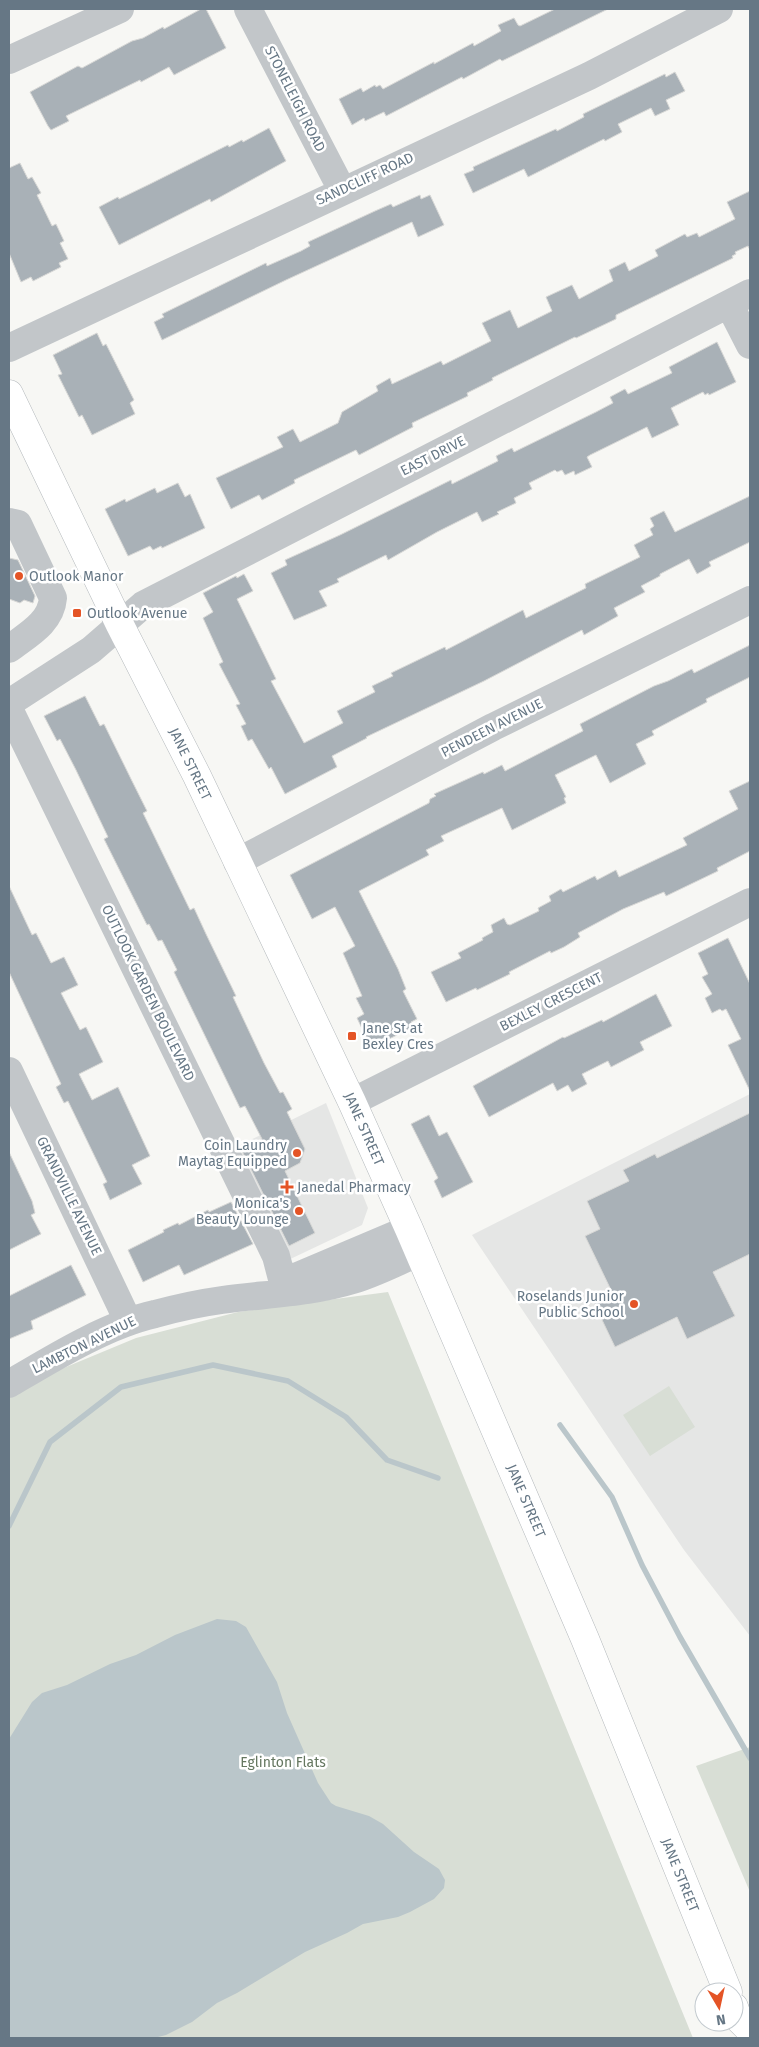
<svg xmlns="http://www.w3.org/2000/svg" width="759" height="2047" font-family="'Fira Sans',sans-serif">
	<rect width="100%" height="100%" fill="#f7f7f4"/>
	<path fill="#e5e6e5" d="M750,1094V1636L684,1550L472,1235Z
		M326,1103L368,1208L362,1225L284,1262L228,1151Z"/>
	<path fill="#d8ded5" d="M388,1292L693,2038H9V1398L30,1382L136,1338L238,1312Z
		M669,1386L695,1427L650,1456L623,1415Z
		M750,1747V1892L696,1766Z"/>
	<path fill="#bac6ca" d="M217,1619L236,1621L246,1627L277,1682L287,1713L318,1783L331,1803L336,1806L369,1816L383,1824L414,1852L439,1869L445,1880L444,1888L434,1899L410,1912L398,1917L363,1924L347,1933L305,1952L237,1993L217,2003L192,2022L166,2035L154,2038H9V1739L32,1702L42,1693L67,1685L110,1664L136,1655L175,1635Z"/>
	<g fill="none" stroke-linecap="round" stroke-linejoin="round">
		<path stroke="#bac6ca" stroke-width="5.5" d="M560,1425L612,1497L642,1565L680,1637L750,1758
			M9,1526L50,1442L121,1387L213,1365L288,1381L346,1417L387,1460L438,1478"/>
	</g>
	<path fill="#a9b1b7" stroke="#d8d8d6" d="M201,9H206L226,48L174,75L169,67L141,82L140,80L66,116L69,121L51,130L48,126L30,92L78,66L82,68L132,41L143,38L163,27L164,29Z
		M555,9H608L502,61L500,59L463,79L462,77L386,116L384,112L365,121L364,118L352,125L339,99L361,88L363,92L375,85L376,87L380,85L383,89L434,62V64L473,43L474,46L501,31L498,25L514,18L518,25L520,26Z
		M675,72L685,91L666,100L670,109L655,116L651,108L618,124L622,132L605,141L604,139L528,177L524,169L473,193L464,174L474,170L473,167L556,129L557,131L584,117L583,114L665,74L666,77Z
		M269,128L286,161L211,202L210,199L119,245L99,207L118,197L119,199L150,184L228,145L229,147L242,140L243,142Z
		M20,163L28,179L32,177L41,193L37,195L52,226L56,224L64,241L60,243L68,259L59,263L61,267L33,281L31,277L21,282L9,253V168Z
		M750,191V250L748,246L735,252L736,254L732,256L733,258L616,315V319L576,338L575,337L492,378L493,380L467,393L468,396L412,423L413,427L359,455L356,450L294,480L295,483L262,500L259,495L231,509L216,478L283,447L277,437L293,429L300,442L338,423L342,412L378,391L376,386L390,378L392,384L441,361L443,365L491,341L482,323L510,310L518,328L552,311L546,297L572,285L579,299L613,281L609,270L625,262L629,271L658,256L655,250L685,234L687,237L697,233L699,237L735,219L727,202Z
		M420,195L421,199L430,195L444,225L418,237L412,222L286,280L162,340L154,322L164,317L162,314L266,263L267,266L301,251L310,246L308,242L375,211L391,204L393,207Z
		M97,333L103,346L106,344L134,400L130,403L135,414L92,435L82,415L79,417L58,375L62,374L53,355Z
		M717,342L736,382L709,395L708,393L705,395L703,392L671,408L679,425L652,438L647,427L590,455L587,457L592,467L575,475L574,471L565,475L562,470L557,472L555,470L529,483L532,489L514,498L516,503L497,512L499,514L482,522L477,512L437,532L388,560L386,555L337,579L339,582L319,591L327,606L294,620L271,573L287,565L285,560L340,535L451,480L452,484L498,461L496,456L512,448L514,452L596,412L613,403L610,397L625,389L628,394L672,373L669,367Z
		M178,483L185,497L190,494L205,528L162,548L161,546L153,550L150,546L128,556L105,509L125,499L126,502L155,488L157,493Z
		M750,496V542L709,562L711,566L697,574L689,559L660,574V576L641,586L645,592L614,608L618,616L584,635L582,630L484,681L366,737L367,738L332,756L337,767L285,794L271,767L269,769L252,739L248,741L241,726L246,724L236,705L240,704L219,664L223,662L203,618L213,612L203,593L236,576L237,578L244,574L253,591L237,599L276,679L271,681L304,743L343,723L337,711L375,692L372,686L393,676L391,673L445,647L446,650L523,610L526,618L586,588L585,584L640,557L634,545L653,535L650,529L654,526L650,518L664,511L675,532Z
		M9,558L18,560L35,596L33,603L24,600L20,603L9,599Z
		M750,645V677L706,699L707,702L652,731L654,735L636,744L646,764L610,783L596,755L555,775L566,797L564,798L566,803L512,830L502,808L441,836L444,841L426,850L429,855L359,891L398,969L406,989L403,991L417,1019L411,1022L413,1027L379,1044L377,1040L369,1043L357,1018L364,1014L356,998L362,996L343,953L355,946L335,907L312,919L290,875L429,803L430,799L436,796L434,794L483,772L484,774L502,765L505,771L583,731L580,724L654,686L668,681L692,669L694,673Z
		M85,696L100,726L104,724L132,781L147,811L143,813L190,910L194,908L206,934L236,996L233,997L264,1063L280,1093L283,1092L292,1109L287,1112L305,1149L300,1163L285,1171L315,1233L289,1246L241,1149L262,1139L245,1106L240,1108L174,972L177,970L162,940L158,941L149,924L147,925L104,839L108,837L76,770L60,739L57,741L44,716Z
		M750,781V851L717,868L718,871L666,896L664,892L623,909L578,933L580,937L564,947L551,953L550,951L509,972L510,974L477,990L476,988L446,1002L431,972L461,958L458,953L483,940L482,938L493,932L491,925L504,918L507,924L510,925L539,911L538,908L551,901L549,896L561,889L563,892L595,876L597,880L616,870L619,877L687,845L683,838L738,809L729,791Z
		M9,886L32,935L36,933L51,963L64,957L78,985L61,993L80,1030L86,1027L103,1062L79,1074L92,1100L118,1087L150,1156L132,1165L142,1184L110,1200L103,1184L107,1182L68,1101L64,1103L56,1087L61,1084L9,972Z
		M728,938L750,984V1091L728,1045L741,1039L726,1009L722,1011L720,1009L712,1013L705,998L712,994L702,977L708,974L698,953Z
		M656,994L672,1026L640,1042L644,1050L611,1067L608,1061L582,1074L587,1084L572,1092L568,1085L557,1091L553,1083L489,1117L473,1086L563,1037L564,1038L602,1020L603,1022Z
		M750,1113V1254L713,1272L735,1316L687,1339L677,1317L615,1347L592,1299L611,1290L585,1236L600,1229L587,1201L629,1181L623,1170L655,1154L657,1158Z
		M429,1115L439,1136L447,1132L473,1182L442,1198L434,1181L438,1178L411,1124Z
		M9,1152L32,1201L35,1213L31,1215L41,1234L9,1250Z
		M231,1202L253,1244L184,1275L179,1265L143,1282L128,1250L164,1232L163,1230L178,1223L179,1225L208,1210L209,1212Z
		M71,1265L86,1295L31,1321L33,1329L9,1339V1296Z"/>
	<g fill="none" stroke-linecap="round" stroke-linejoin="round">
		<g stroke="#b5babd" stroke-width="29">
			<path id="major" d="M9,394L120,625L197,776L352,1102L409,1229L585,1639L728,1992
				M734,2007L738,2018L750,2030"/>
		</g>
		<path stroke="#c2c6c9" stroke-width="28" d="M248,9L342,190
			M9,60L120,9
			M729,304L750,345
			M9,348L589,76L719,9
			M9,522L18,524L53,598C51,623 27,635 9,649
			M9,703L91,650L143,605L750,293
			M9,709L276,1256L282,1279
			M237,862L493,727L750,600
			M9,1071L128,1321
			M352,1102L750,902
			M285,1279L298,1276L409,1229
			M9,1384C53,1358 106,1325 155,1314C177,1308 200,1303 222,1300C265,1294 311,1293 353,1280C376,1273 398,1262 419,1252"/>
		<use href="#major" stroke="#fff" stroke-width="28"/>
	</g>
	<g fill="#e45426" stroke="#fff" stroke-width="2">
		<circle cx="19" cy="576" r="5"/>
		<rect x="72" y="608" width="10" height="10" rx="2.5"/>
		<rect x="347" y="1031" width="10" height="10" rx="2.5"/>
		<circle cx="297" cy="1153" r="5"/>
		<path d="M284.5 1179.5h5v5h5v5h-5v5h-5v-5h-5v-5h5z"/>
		<circle cx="299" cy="1211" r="5"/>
		<circle cx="634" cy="1304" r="5"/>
	</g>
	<g text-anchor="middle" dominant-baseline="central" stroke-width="5" stroke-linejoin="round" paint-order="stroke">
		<g font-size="14" fill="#667785" stroke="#fff">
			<text transform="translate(295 99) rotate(63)">STONELEIGH ROAD</text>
			<text transform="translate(365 179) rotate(-25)">SANDCLIFF ROAD</text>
			<text transform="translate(433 456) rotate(-27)">EAST DRIVE</text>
			<text transform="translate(492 728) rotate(-27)">PENDEEN AVENUE</text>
			<text transform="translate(190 764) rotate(64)">JANE STREET</text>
			<text transform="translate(148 993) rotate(64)">OUTLOOK GARDEN BOULEVARD</text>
			<text transform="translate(551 1002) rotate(-27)">BEXLEY CRESCENT</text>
			<text transform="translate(364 1129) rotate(66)">JANE STREET</text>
			<text transform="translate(69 1196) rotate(64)">GRANDVILLE AVENUE</text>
			<text transform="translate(84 1345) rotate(-26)">LAMBTON AVENUE</text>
			<text transform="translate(526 1501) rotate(67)">JANE STREET</text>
			<text transform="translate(680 1875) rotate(68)">JANE STREET</text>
		</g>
		<g font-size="14" fill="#667785" stroke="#fff" text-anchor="start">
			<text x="29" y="576">Outlook Manor</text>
			<text x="87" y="613">Outlook Avenue</text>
			<text x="362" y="1028">Jane St at<tspan x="362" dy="16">Bexley Cres</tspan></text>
			<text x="287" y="1145" text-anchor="end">Coin Laundry<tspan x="287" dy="16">Maytag Equipped</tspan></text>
			<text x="297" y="1187">Janedal Pharmacy</text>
			<text x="289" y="1203" text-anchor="end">Monica's<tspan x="289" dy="16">Beauty Lounge</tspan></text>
			<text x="624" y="1296" text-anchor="end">Roselands Junior<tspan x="624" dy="16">Public School</tspan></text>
		</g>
		<g font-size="14" fill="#657760" stroke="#fff">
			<text x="283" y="1762">Eglinton Flats</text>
		</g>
	</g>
	<rect width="759" height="2047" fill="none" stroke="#667785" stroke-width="20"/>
	<g transform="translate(719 2007) rotate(171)"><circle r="24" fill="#ffffff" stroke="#c2c9ce"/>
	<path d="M0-4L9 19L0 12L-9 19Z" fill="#e45426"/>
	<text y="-8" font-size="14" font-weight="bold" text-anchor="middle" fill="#667785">N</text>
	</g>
</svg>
